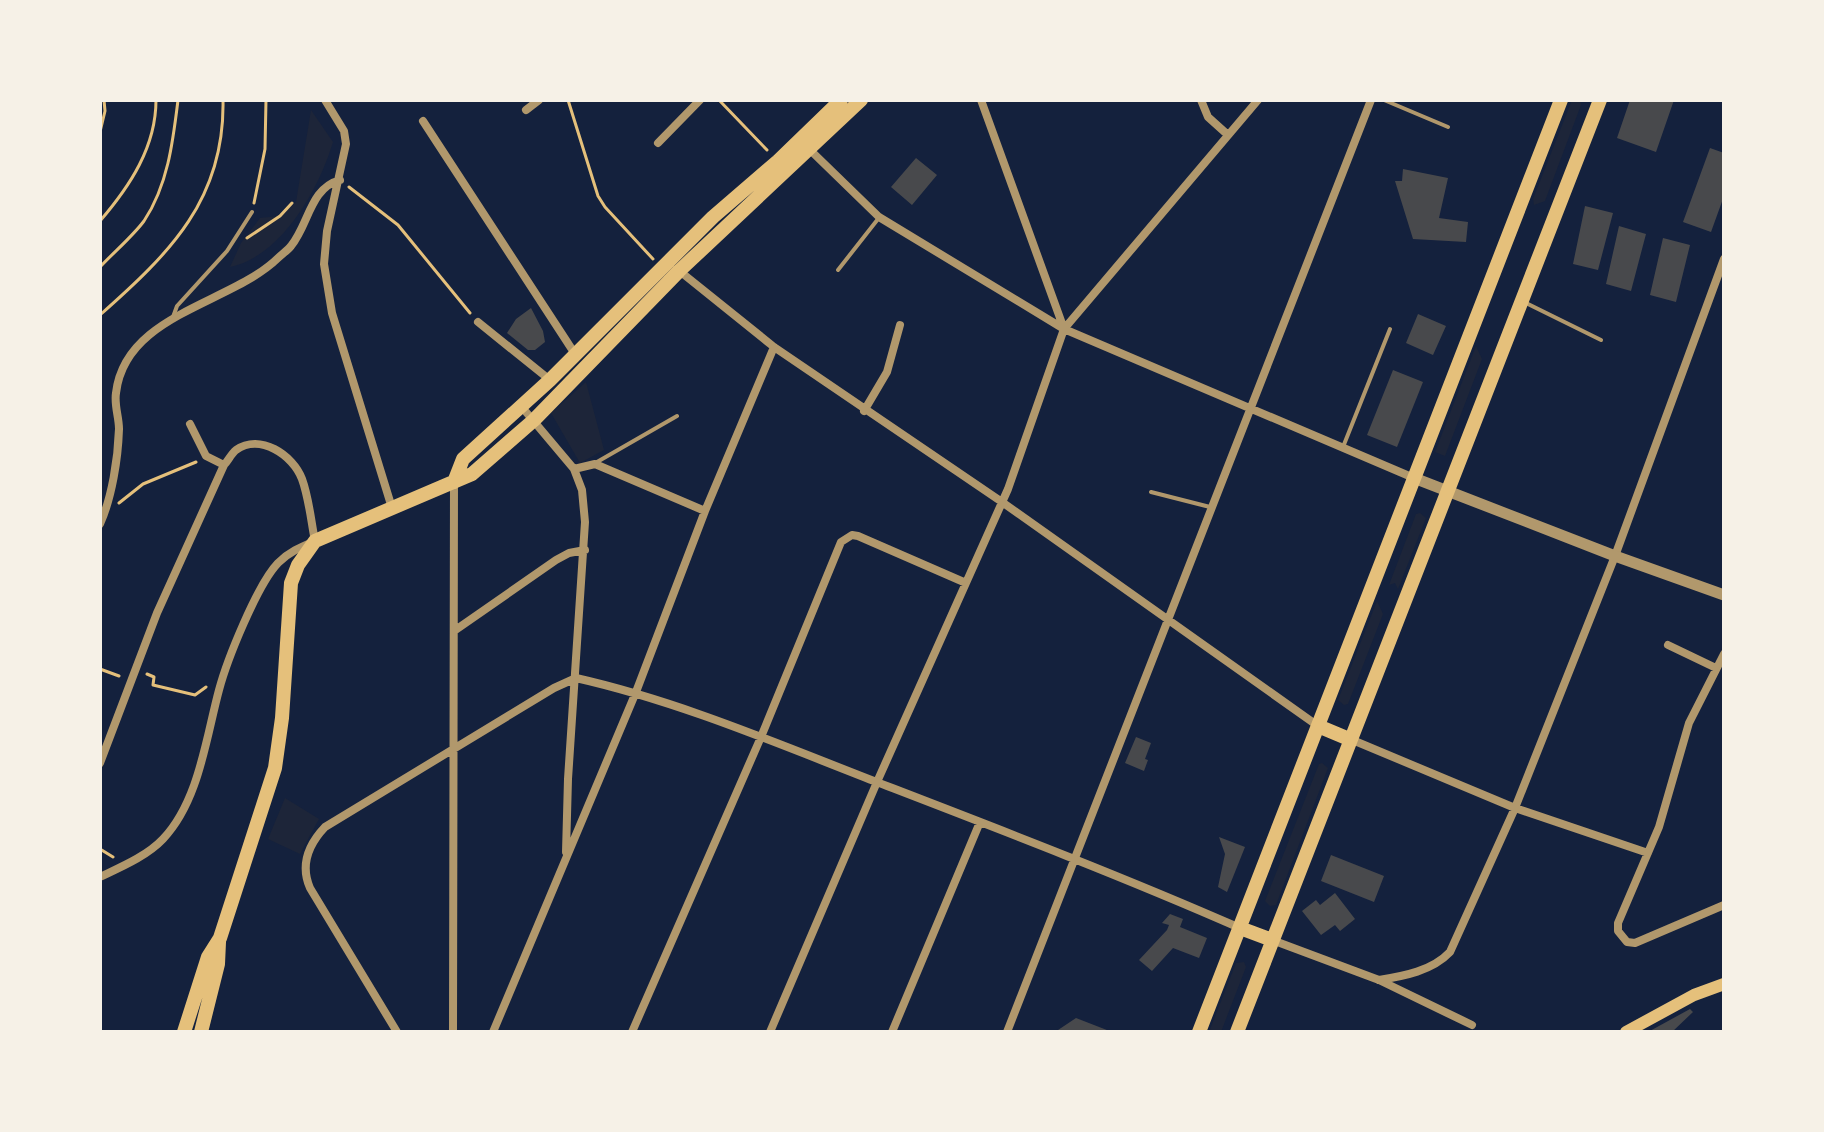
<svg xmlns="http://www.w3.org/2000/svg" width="1824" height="1132" font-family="'Titillium Web',sans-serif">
	<rect width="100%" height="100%" fill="#14213d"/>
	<path fill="#1d2539" d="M1572,100H1580L1581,105L1545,201L1534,205L1533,199Z
		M311,110L333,142C319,189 282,256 230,267L241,243L260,218L280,216L296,202Z
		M1476,346L1482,359L1445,456L1435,452Z
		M586,382L604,450L580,463L551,413Z
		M1420,513L1426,518L1398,589L1395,583L1389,585L1416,514Z
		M1377,601L1383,614L1348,704L1344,705L1338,700Z
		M1322,763L1328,768L1276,905L1270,906L1265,901L1319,764Z
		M285,798L319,819L300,854L268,839Z
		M1244,962L1246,967L1221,1032H1209L1236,963Z"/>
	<path fill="#48494c" d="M1630,100H1674L1656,152L1617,138Z
		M1710,148L1724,153V196L1711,232L1683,222Z
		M916,158L937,175L912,205L891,187Z
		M1403,169L1448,178L1439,218L1468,222L1466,242L1413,239L1395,181H1402Z
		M1585,206L1613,213L1598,270L1573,264Z
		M1619,226L1646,234L1631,291L1606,284Z
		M1663,238L1690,245L1676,302L1650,295Z
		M531,308L543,331L545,342L535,350H528L507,333L516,319Z
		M1418,314L1446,326L1433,355L1406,343Z
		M1393,370L1423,382L1397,447L1367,435Z
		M1136,737L1151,743L1145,759L1148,760L1144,771L1125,763Z
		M1219,837L1245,847L1227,892L1218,887L1225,854Z
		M1331,855L1384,876L1374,902L1321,881Z
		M1335,893L1355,919L1340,931L1335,925L1321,935L1302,911L1316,900L1320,905Z
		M1170,914L1183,919L1180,927L1207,938L1199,958L1173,948L1152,971L1139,960L1167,930L1169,925L1162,923Z
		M1690,1009L1693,1012L1672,1032H1648Z
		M1076,1018L1112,1032L1058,1030Z"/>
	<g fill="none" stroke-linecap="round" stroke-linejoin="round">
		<path stroke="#e5c07b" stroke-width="3" d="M568,100L598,196L605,207L653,259
			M719,100L767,150
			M100,132L105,111L104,100
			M349,187L398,225L470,313
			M254,203L265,149L266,100
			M100,221C130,186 156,147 156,100
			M247,238L280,216L292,203
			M100,267C114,252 132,237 144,221C168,185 173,141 178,100
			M100,315C170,253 225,199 223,100
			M119,503L143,484L196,462
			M100,669L119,676
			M147,674L154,677L153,685L195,695L206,687
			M100,849L113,857"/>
		<path stroke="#b1986c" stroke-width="4" d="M1384,100L1448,127
			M838,270L878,219
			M1524,302L1601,340
			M173,317L177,306L227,251L252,212
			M1343,447L1390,329
			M597,462L677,416
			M1151,492L1210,507"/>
		<path stroke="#b1986c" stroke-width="8" d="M325,100L344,131L346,144L327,231L324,264L332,313L392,508
			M981,100L1064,329
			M1201,100L1208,117L1228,135
			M526,110L539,100
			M423,121L575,354
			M658,143L700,100
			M807,147L879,217L1064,329L1414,478
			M677,269L774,347L1002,502L1318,726
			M478,322L550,380
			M521,406L574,469L582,490L585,522L568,779L566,852
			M864,411L887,372L900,325
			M190,424L206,456L224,465
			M574,469L595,464L705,511
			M100,524C112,497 118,459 119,429C119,417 114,405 116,393C125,314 231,304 278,258C282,254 288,250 291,246C309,224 310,188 340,180
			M454,631L556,560L569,553L585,550
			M1668,645L1716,668
			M1724,654L1689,723L1659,827L1618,923V931L1627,942L1635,943L1724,905
			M576,678C678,701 776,743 874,781C996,828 1119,875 1240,928
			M1350,739L1515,808L1648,853
			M100,763L157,613L224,465C228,461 231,454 236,450C260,433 293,455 302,479C309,498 311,521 315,541C301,547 289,552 278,563C257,585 227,660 219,690C206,738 199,801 163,839C147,856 121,867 100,877
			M1272,940L1379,980L1472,1025
			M1379,980C1404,976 1432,971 1450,952L1515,808L1615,556L1724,259
			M397,1032L310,888C300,865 308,845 325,827L554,688L576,678
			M453,1032L454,482
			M493,1032L636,692L705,511L774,347
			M632,1032L761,737L841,542L852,535L858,536L966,583
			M770,1032L877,782L1008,489L1064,329L1258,100
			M892,1032L980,822
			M1007,1032L1371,100"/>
		<path stroke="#b1986c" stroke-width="11" d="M1414,478L1615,556L1724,595"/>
		<path stroke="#e5c07b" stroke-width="12" d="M1626,1032L1694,995L1724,984"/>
		<path stroke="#e5c07b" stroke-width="14" d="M454,482L463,459L550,380L713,217L778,161L841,100
			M1318,726L1349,739
			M1240,928L1272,940
			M184,1032L208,957L220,938L275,768L282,718L291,583L298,565L315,541L472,474L534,420L679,271L861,100
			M201,1032L218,964L219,942
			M1199,1032L1561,100
			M1237,1032L1600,100"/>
	</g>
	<rect width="1824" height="1132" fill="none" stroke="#f6f1e7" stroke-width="204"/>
</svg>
